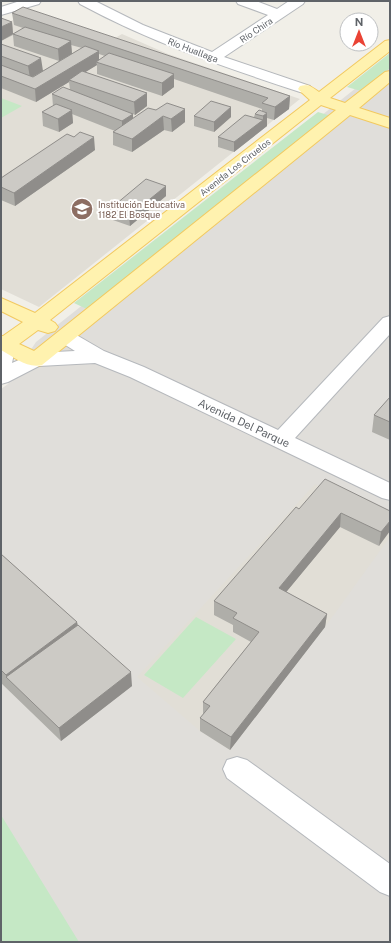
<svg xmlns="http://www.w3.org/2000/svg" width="391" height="943" font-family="'Public Sans',sans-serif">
	<rect width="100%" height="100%" fill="#f1efe8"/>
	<path fill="#e0deda" d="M390,61V942H1V389L8,384L36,342Z"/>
	<path fill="#e1ded6" d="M19,17L103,45L122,34L168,54L300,99L39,307L1,289V26Z
		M315,484L390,522V537L325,627L230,750L200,731L137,677Z"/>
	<path fill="#c5e8c5" d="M390,53V68L361,91L347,87Z
		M1,98L22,106L1,118Z
		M318,112L331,116L91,311L74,303Z
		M196,617L236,639L183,698L144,675Z
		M1,815L79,942H1Z"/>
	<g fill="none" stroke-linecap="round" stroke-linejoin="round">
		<g stroke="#b5b8bc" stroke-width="2">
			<path id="minor" d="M20,1H41L39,4L1,15V7Z
				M78,1H95L143,25L212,52L268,15L238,4L236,1H256L277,9L289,1H305L303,4L224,57L310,86L312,89L310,92L305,93L300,92C224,67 150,42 80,4Z
				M390,316V334L295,438L390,483V500L382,498L130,377L95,363L39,366L8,382L1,384V339L6,338L13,340L16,344L12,363L35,353L75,351L59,341L56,337L59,333L66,331L73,333L104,351L144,367L278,430L383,318Z
				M237,757L247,760L390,864V896L380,892L227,778L223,769L227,760Z"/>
		</g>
		<g stroke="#f2c960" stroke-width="2">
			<path id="major" d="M390,40V51L330,98L345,103L385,72L390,71V82L359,108L390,118V128L350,115L42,365C28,369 14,357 1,350V336H3L23,322L1,311V298L35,313L310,100L298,89L300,86C308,84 312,87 319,92L385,41ZM321,105L336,110L34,351L19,344L38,330L48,333L55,331L58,327L55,323L50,320Z"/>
		</g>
		<use href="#minor" fill="#fff" fill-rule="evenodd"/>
		<use href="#major" fill="#fff2af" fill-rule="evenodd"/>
	</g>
	<path fill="#afaea9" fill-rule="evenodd" d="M12,13L290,96L289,109L274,120L267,118V126L234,152L218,147V137L254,117L255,114L262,111V109L174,79V87L162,96L97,74V65L85,72L147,93V106L135,115L133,114V118L156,110L185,109V122L172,132L164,130L132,152L113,145V132L115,131L72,114L73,123L59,132L43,126L42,112L53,106L52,94L70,90L69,82L36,102L1,88V44L43,71L59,61L14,46L13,35L1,41L12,22L13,34L23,28L14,25ZM71,45L82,48L72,54ZM99,54L105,56L99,60Z
		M231,107V117L214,132L194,126V116Z
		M95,150L15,206L1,200V178Z
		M166,186V196L130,226L110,219V209Z
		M390,397V440L372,432L374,415Z
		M299,509L390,511L379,546L340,527L286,592L327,614L325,627L230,750L200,731V718L203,715V702L251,642L233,632V625L214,615V601Z
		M1,554L77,622L78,625L132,686L61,741L1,683Z"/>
	<path fill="#8f8d8a" d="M12,22L13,34L1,41V27Z
		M71,41L72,54L59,61L58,49Z
		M99,51V63L96,62L97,65L71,81L69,80V82L36,102L35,89Z
		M41,58L43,71L30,78L28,66Z
		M174,74V87L162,96V83Z
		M147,93V106L135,115L134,102Z
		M290,96L289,109L274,120L275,107Z
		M231,107V117L214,132V122Z
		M185,109V122L172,132L171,119Z
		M72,110L73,123L59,132L58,119Z
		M267,113V126L234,152V142L263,120V116Z
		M133,114V127L122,134V121Z
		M163,116L164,130L132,152V139Z
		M94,137L95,150L15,206L14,193Z
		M166,186V196L130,226L129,216Z
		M341,513L340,527L278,602L279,588Z
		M390,521V531L379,546L381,532Z
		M327,614L325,627L230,750L231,737Z
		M77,622L79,638L6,677V675Z
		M131,672L132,686L61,741L59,728Z"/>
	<path fill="#cccac5" stroke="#8f8d8a" d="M23,7L290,96L275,107L262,103L268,98L12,13Z
		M1,18L12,22L1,27Z
		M25,27L71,41L58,49L13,34Z
		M1,44L41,58L28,66L1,56Z
		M85,46L99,51L35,89L1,76V65L33,77Z
		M109,53L174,74L162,83L96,62Z
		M82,71L147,93L134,102L69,80Z
		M63,87L133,114L122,121L52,94Z
		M211,101L231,107L214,122L194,116Z
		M167,103L185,109L171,119L163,116L132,139L113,132L148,108L156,110Z
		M56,104L72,110L58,119L42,112Z
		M259,110L267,113L263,116L255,114Z
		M245,115L263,120L234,142L218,137Z
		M80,132L94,137L14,193L1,187V178L67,134L74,137Z
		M146,179L166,186L129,216L110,209Z
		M390,397V422L374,415Z
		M325,479L390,511V521L381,532L341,513L279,588L327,614L231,737L200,718L210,706L203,702L259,632L233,618L237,613L214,601L296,507L299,509Z
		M1,554L77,622L6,675L1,670Z
		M78,625L131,672L59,728L6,677Z"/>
	<defs>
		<g id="school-disc" transform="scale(1.15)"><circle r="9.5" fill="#8d6e63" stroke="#fff"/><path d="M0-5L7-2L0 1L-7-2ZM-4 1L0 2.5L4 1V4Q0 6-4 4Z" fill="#fff"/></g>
	</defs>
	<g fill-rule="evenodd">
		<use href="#school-disc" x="82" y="209"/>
	</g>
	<g text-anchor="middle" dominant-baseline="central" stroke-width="4" stroke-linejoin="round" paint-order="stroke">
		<g font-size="9" fill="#5f6368" stroke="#fff">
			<text transform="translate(256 30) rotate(-34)">Río Chira</text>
			<text transform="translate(193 50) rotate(21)">Río Huallaga</text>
			<text transform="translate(235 167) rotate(-38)">Avenida Los Ciruelos</text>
		</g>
		<g font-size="9" fill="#785e54" stroke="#fff" text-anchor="start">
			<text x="98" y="204">Institución Educativa<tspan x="98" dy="10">1182 El Bosque</tspan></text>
		</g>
		<g font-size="11" fill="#5f6368" stroke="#fff">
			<text transform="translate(244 423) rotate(25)">Avenida Del Parque</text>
		</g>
	</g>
	<rect width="391" height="943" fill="none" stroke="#5f6368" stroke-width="4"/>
	<g transform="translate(359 32)"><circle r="19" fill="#ffffff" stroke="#bfc1c3"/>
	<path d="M0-3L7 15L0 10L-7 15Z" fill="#ea4335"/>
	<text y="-6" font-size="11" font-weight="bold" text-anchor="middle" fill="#5f6368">N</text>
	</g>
</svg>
